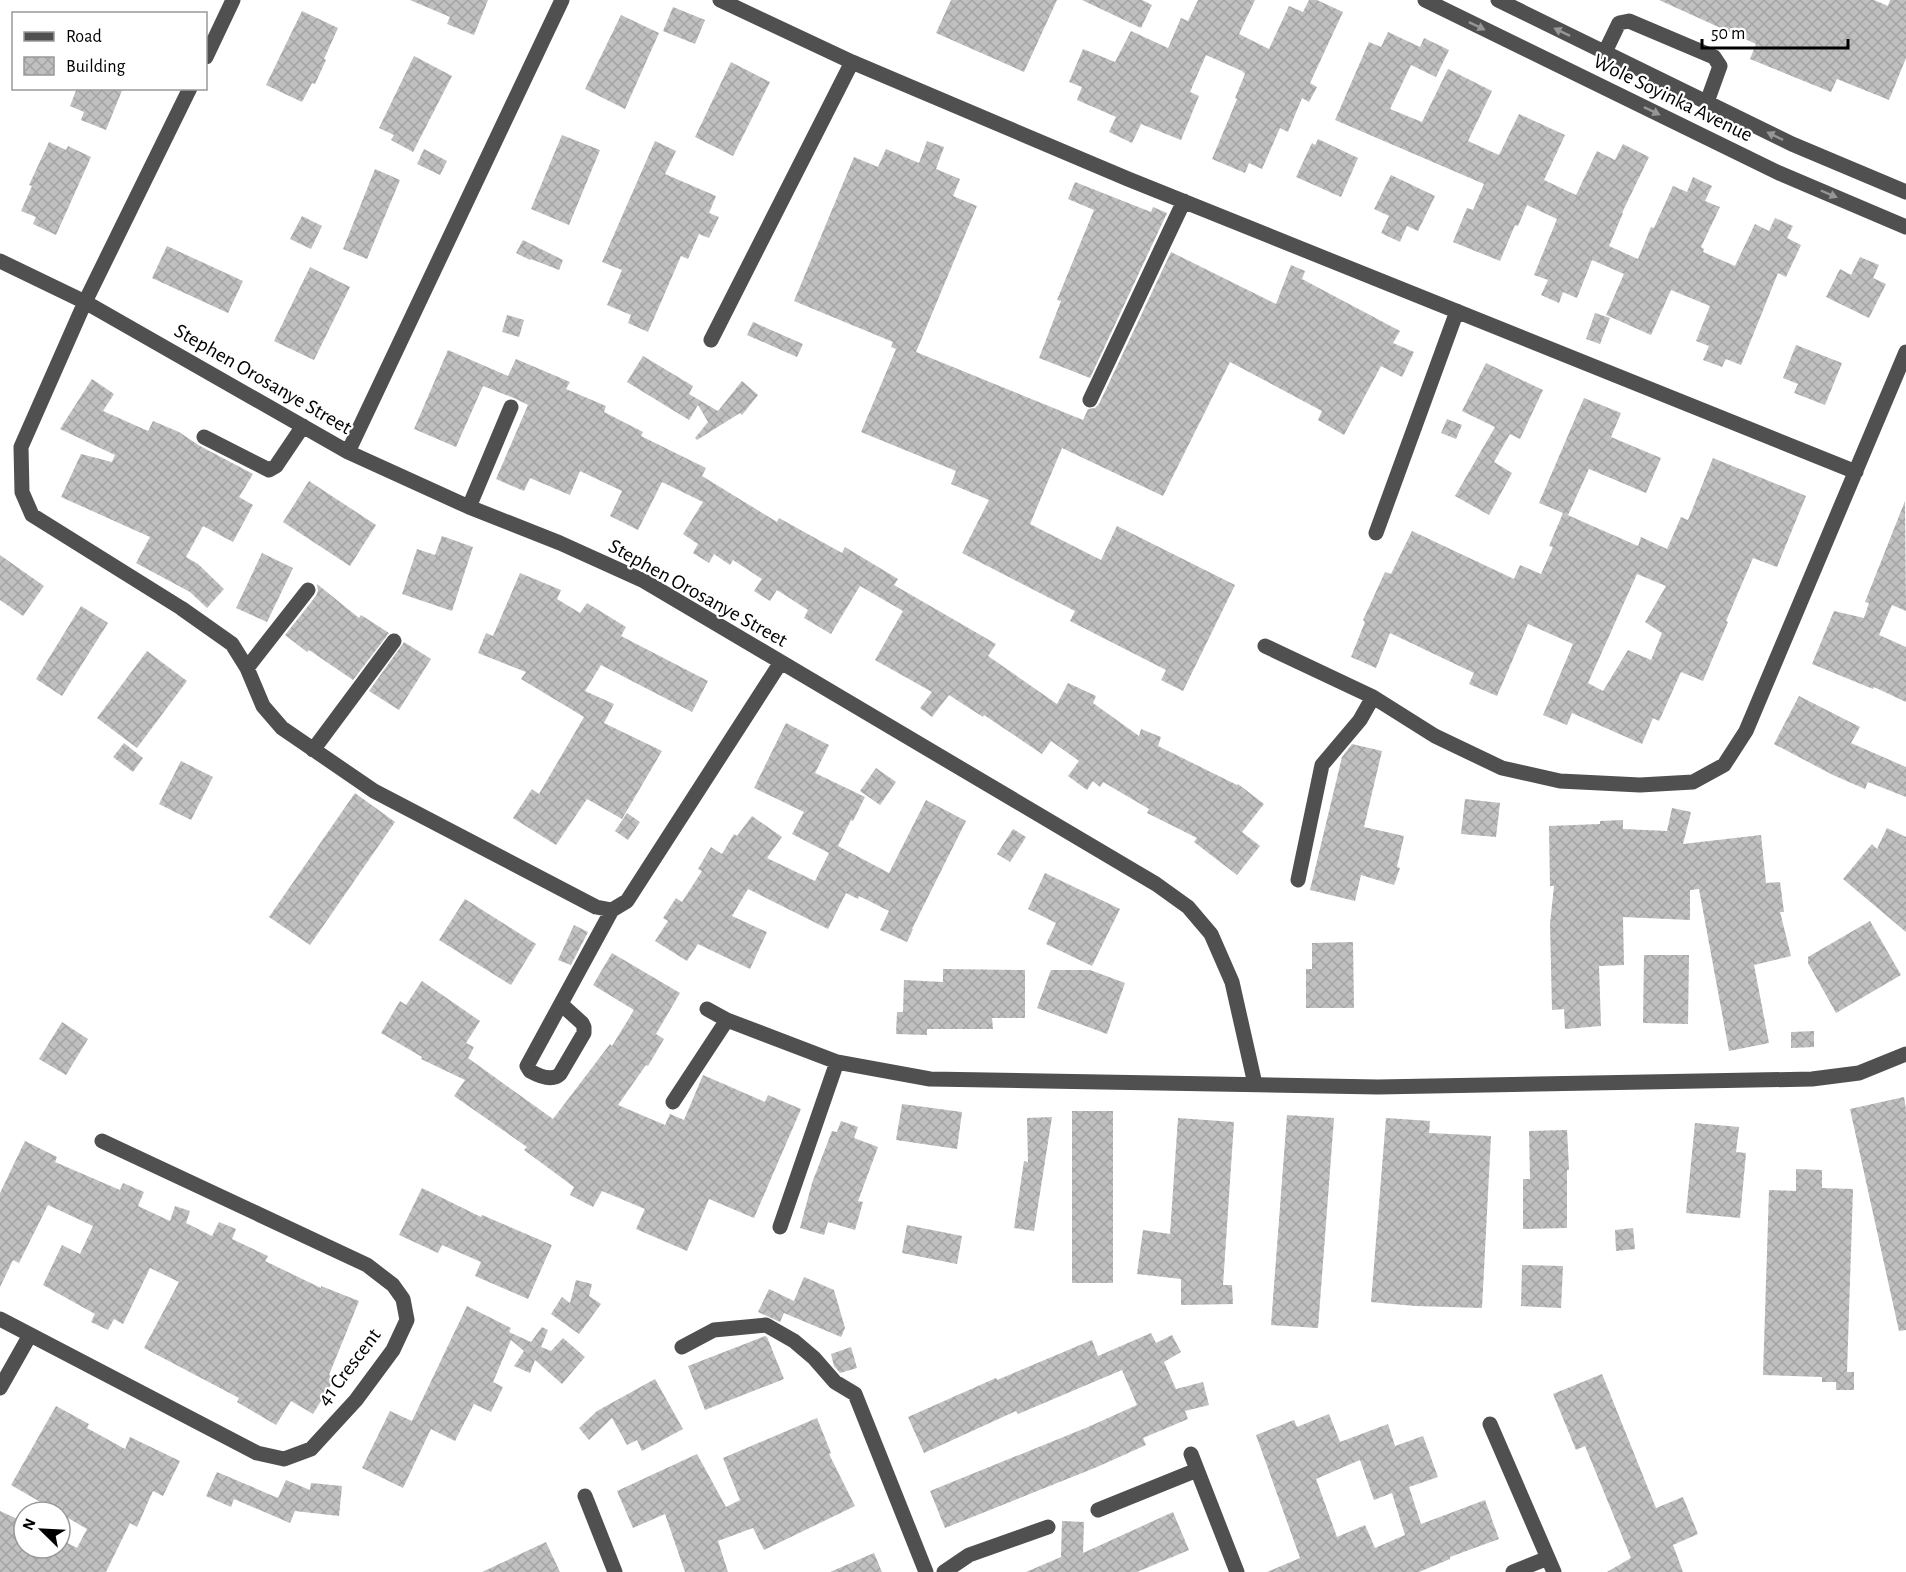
<svg xmlns="http://www.w3.org/2000/svg" width="1906" height="1572" font-family="'Alegreya Sans',sans-serif">
	<defs>
		<pattern id="building-cross-hatch" width="8" height="8" patternUnits="userSpaceOnUse" patternTransform="scale(1.5)"><rect width="8" height="8" fill="#c0c0c0"/><path d="M0 0l8 8M0 8l8-8" fill="none" stroke="#a3a3a3"/></pattern>
	</defs>
	<rect width="100%" height="100%" fill="#fff"/>
	<path fill="url(#building-cross-hatch)" fill-rule="evenodd" d="M410,0H488L474,35L447,24L450,17Z
		M951,0H1057L1024,72L936,33Z
		M1082,0H1142L1152,5L1141,28Z
		M1198,0H1255L1239,34L1269,49L1289,6L1303,12L1309,0H1317L1343,12L1310,83L1317,87L1309,102L1302,98L1288,132L1280,128L1262,169L1249,163L1245,173L1212,159L1237,99L1235,98L1245,74L1242,71L1206,55L1190,92L1199,96L1181,140L1141,124L1132,143L1109,132L1116,117L1077,100L1082,87L1069,82L1083,49L1115,62L1131,31L1168,48L1181,18L1188,21Z
		M1659,0H1874L1888,6L1890,0H1906V58L1889,100L1837,79L1831,92L1750,59L1756,44Z
		M673,7L705,20L695,44L663,31Z
		M302,11L338,28L324,59L326,60L315,84L312,83L302,102L266,85Z
		M621,15L659,33L625,109L585,89Z
		M1388,32L1420,47L1424,38L1449,50L1436,77L1411,65L1390,109L1422,122L1448,69L1492,91L1468,141L1499,155L1519,114L1565,135L1544,180L1576,195L1597,151L1615,160L1623,144L1649,157L1622,213H1623L1609,246L1638,259L1651,227L1654,228L1673,186L1687,192L1693,177L1712,186L1705,201L1720,207L1701,247L1704,249L1703,252L1735,266L1755,224L1769,231L1775,218L1793,226L1787,238L1801,245L1786,277L1778,273L1741,365L1726,359L1722,367L1703,360L1709,346L1696,341L1710,306L1671,290L1651,335L1606,315L1624,274L1592,260L1577,298L1563,292L1559,303L1541,295L1548,280L1534,275L1557,219L1527,205L1518,226L1515,225L1500,261L1453,242L1467,208L1473,210L1484,184L1335,120L1369,42L1381,47Z
		M414,56L452,76L413,152L391,140L394,135L379,128Z
		M731,62L770,82L733,156L695,137Z
		M77,88H123L106,130L81,120L84,112L70,106Z
		M562,135L600,150L569,225L531,209Z
		M1318,139L1358,158L1341,197L1296,177L1312,143L1315,145Z
		M655,141L676,151L665,174L716,196L709,213L719,217L709,238L699,234L688,259L681,256L648,332L628,323L631,315L607,305L622,270L602,262Z
		M927,141L944,147L936,169L960,179L953,196L977,206L916,352L1083,420L1088,409L1095,408L1099,404L1171,252L1276,304L1291,265L1305,271L1302,279L1400,331L1393,343L1414,352L1402,377L1381,366L1344,435L1318,420L1322,411L1230,362L1163,496L1062,448L1030,524L1101,560L1117,526L1235,585L1183,691L1161,680L1166,670L1070,621L1075,611L962,553L989,500L951,484L956,471L861,432L896,349L891,347L893,342L794,301L854,157L878,167L886,149L919,163Z
		M49,142L66,150L68,146L91,157L56,235L33,224L36,217L21,211L32,186L29,185Z
		M424,149L447,161L440,175L417,164Z
		M375,169L400,180L367,259L343,249Z
		M1391,175L1435,196L1418,231L1407,226L1400,242L1381,233L1389,216L1374,209Z
		M1075,182L1151,212L1153,207L1167,213L1090,378L1039,358L1061,301L1057,300L1094,210L1068,199Z
		M302,216L322,226L311,249L290,239Z
		M523,240L563,260L559,270L531,259L530,260L516,253Z
		M167,246L243,281L228,313L152,278Z
		M1860,257L1879,265L1873,278L1886,284L1869,318L1826,297L1840,269L1851,275Z
		M310,267L350,287L314,360L274,341Z
		M1595,313L1610,318L1600,344L1586,339Z
		M507,315L524,320L519,337L502,332Z
		M753,322L803,344L797,357L747,335Z
		M1796,345L1842,363L1825,405L1794,393L1798,384L1783,378Z
		M448,350L508,376L516,359L570,382L566,389L606,406L604,412L643,432L641,436L706,468L702,476L777,522L779,518L842,553L845,547L898,579L894,585L996,644L988,656L1057,704L1068,683L1096,696L1093,703L1139,736L1141,729L1161,737L1158,746L1237,785L1238,784L1264,804L1242,832L1260,846L1237,875L1194,842L1197,838L1147,813L1149,809L1103,782L1100,787L1093,781L1087,790L1068,776L1079,761L1051,741L1042,754L984,715L983,717L949,695L932,717L920,708L932,692L875,660L903,611L860,586L831,634L804,618L808,610L777,590L770,601L754,591L762,579L733,560L730,565L714,554L709,563L693,553L698,544L683,534L703,502L662,482L638,530L610,516L622,491L580,471L570,495L530,478L524,491L496,479L528,405L514,398L483,386L456,447L414,429Z
		M643,356L693,386L689,394L718,411L742,381L758,395L742,415L740,413L697,440L695,438L708,422L698,405L689,420L627,382Z
		M1486,363L1543,390L1520,439L1510,434L1494,462L1512,473L1489,515L1455,496L1495,427L1462,411Z
		M92,379L114,394L103,411L148,431L153,421L179,432L200,446L253,474L239,497L253,505L233,542L203,526L186,557L198,564L224,589L207,608L190,592L136,563L150,537L61,497L81,454L112,462L115,455L60,429Z
		M1584,398L1621,413L1611,437L1661,458L1646,493L1589,469L1568,515L1539,503Z
		M1447,419L1462,425L1456,439L1441,433Z
		M1713,458L1806,496L1777,567L1753,558L1726,621L1728,622L1703,681L1681,672L1659,721L1653,718L1642,744L1572,713L1567,725L1543,715L1573,644L1528,624L1497,696L1469,684L1474,673L1390,633L1376,668L1351,657L1365,622L1363,620L1385,572L1391,574L1412,531L1514,579L1520,565L1541,574L1553,547L1549,546L1563,513L1638,546L1641,537L1667,549L1681,517L1688,520ZM1637,574L1666,586L1645,622L1662,633L1651,660L1628,650L1603,691L1588,683Z
		M309,481L376,525L350,566L283,522Z
		M1905,501L1906,611L1892,605L1879,635L1906,647V702L1874,687L1873,689L1812,664L1834,611L1864,618L1869,603L1865,602Z
		M442,536L473,547L452,611L402,594L417,549L435,555Z
		M262,553L293,568L267,622L236,608Z
		M0,555L44,586L23,616L0,600Z
		M520,573L561,590L557,599L580,613L587,603L626,627L621,636L708,681L692,712L601,665L585,691L614,704L604,723L662,751L622,819L587,799L556,845L513,818L532,789L539,794L584,717L521,679L526,672L478,653L486,633L493,636Z
		M317,584L359,618L361,615L389,633L353,680L309,650L307,652L285,635L316,596L318,591Z
		M81,606L108,623L62,696L36,679Z
		M404,642L431,659L399,710L369,691Z
		M147,651L187,681L137,748L97,718Z
		M1799,696L1860,727L1851,743L1906,767V797L1868,782L1865,789L1833,775L1774,744Z
		M786,723L829,745L815,773L865,797L853,821L851,820L838,846L889,873L926,800L966,821L912,929H913L907,942L880,930L889,911L859,896L858,899L846,893L828,929L748,889L732,916L767,932L750,969L698,944L687,961L655,941L668,921L663,918L676,898L682,902L702,871L698,869L711,847L722,854L734,834L737,836L752,816L782,837L767,858L815,881L829,853L792,834L804,812L754,788Z
		M124,743L143,758L133,772L113,757Z
		M1352,744L1382,751L1364,827L1404,836L1397,867L1400,868L1394,885L1361,875L1355,901L1310,890L1342,757Z
		M181,761L213,777L191,820L159,804Z
		M876,768L896,782L880,805L860,791Z
		M355,793L395,822L310,945L269,917Z
		M1465,799L1500,803L1496,837L1461,834Z
		M1672,808L1691,812L1683,844L1761,835L1766,883L1780,882L1784,912H1780L1791,956L1754,965L1769,1043L1729,1051L1699,889L1690,890V920L1623,917L1624,965L1599,966L1601,1026L1565,1029L1564,1009L1552,1010L1550,924L1554,886H1550L1549,826L1600,824V821L1623,820V829L1667,831Z
		M627,813L640,822L628,840L615,831Z
		M1887,828L1906,837V932L1843,879L1872,844L1877,849Z
		M1013,829L1026,837L1010,862L997,854Z
		M1045,873L1120,909L1092,966L1046,944L1056,923L1028,909Z
		M465,899L536,944L511,985L439,940Z
		M1870,921L1901,975L1836,1013L1808,963V957Z
		M574,925L588,932L571,965L558,960Z
		M1353,942L1354,1008H1306V969H1312V943Z
		M612,953L680,993L656,1034L664,1039L648,1066L646,1065L618,1105L665,1125L670,1114L684,1120L703,1075L765,1102L768,1095L801,1109L754,1218L709,1199L687,1251L636,1229L645,1209L602,1191L593,1207L570,1195L574,1187L524,1150L527,1147L454,1096L465,1080L421,1059L422,1057L381,1033L400,1001L406,1005L422,981L480,1021L466,1043L474,1047L468,1058L553,1119L610,1044L612,1046L634,1010L593,985Z
		M1644,955H1689L1688,1024L1643,1023Z
		M943,969L1025,970V1018H992L993,1029H927V1035L896,1034L897,1012H903L904,980L943,982Z
		M1051,970H1090L1125,983L1107,1034L1037,1008Z
		M62,1022L88,1039L66,1075L39,1059Z
		M1814,1031V1047L1791,1048V1032Z
		M1904,1097L1906,1109V1330L1899,1331L1850,1109Z
		M902,1104L962,1112L957,1149L896,1140Z
		M1072,1111H1113V1283H1072Z
		M1287,1115L1334,1118L1318,1328L1271,1325Z
		M1052,1117L1034,1231L1014,1228L1024,1161L1028,1162L1027,1118Z
		M1178,1118L1234,1122L1223,1285H1232L1233,1304L1181,1305V1279L1137,1274L1143,1230L1170,1234Z
		M1386,1118L1430,1121L1429,1133L1491,1136L1482,1308L1415,1306L1371,1302Z
		M841,1121L858,1127L854,1138L878,1147L858,1201L863,1202L855,1230L828,1222L824,1235L800,1228L812,1183L832,1131L837,1132Z
		M1695,1123L1739,1127L1736,1152L1746,1153L1740,1218L1686,1213Z
		M1567,1130L1569,1170H1567V1228L1523,1229V1179H1530L1529,1131Z
		M25,1141L57,1157L55,1162L120,1190L123,1183L144,1192L138,1206L170,1221L175,1206L190,1211L186,1223L212,1236L219,1222L236,1229L232,1239L268,1256L265,1261L321,1288V1286L359,1301L329,1375L335,1378L313,1414L291,1401L276,1425L237,1402L239,1398L144,1348L179,1282L150,1268L123,1324L114,1319L108,1330L91,1322L95,1314L43,1285L62,1245L80,1254L93,1226L48,1205L19,1263L13,1260L0,1287V1193Z
		M1796,1169L1822,1170V1188L1853,1189L1847,1372H1854V1390H1836V1382H1822V1377L1763,1375L1769,1190L1796,1191Z
		M422,1188L481,1217L482,1215L552,1245L528,1299L475,1276L481,1262L442,1245L438,1253L399,1235Z
		M907,1225L962,1236L957,1264L902,1253Z
		M1633,1228L1635,1249L1616,1251L1615,1230Z
		M1522,1265L1563,1266L1561,1308L1521,1306Z
		M804,1277L834,1290L845,1328L841,1337L784,1313L780,1322L758,1312L769,1289L794,1301Z
		M576,1280L592,1284L589,1296L601,1304L579,1334L551,1314L562,1297L570,1303Z
		M467,1306L511,1328L509,1332L531,1342L542,1327L548,1330L541,1347L551,1351L563,1338L585,1357L562,1384L535,1360L530,1373L514,1366L524,1351L511,1340L493,1382L503,1387L491,1412L474,1404L455,1441L431,1429L403,1488L362,1468L390,1411L412,1421Z
		M1151,1333L1156,1343L1172,1335L1181,1352L1164,1362L1176,1389L1203,1382L1209,1405L1185,1411L1188,1419L1143,1438L1146,1445L1097,1467L945,1528L930,1491L1088,1427L1137,1405L1122,1370L1018,1414L1016,1411L924,1453L908,1417L996,1378L997,1380L1092,1340L1098,1356Z
		M765,1336L767,1337L784,1379L705,1410L688,1366Z
		M851,1347L857,1368L840,1373L834,1366L831,1354Z
		M1602,1374L1656,1508L1683,1497L1698,1534L1673,1545L1683,1572H1607L1631,1558L1585,1446L1576,1450L1553,1394Z
		M655,1379L683,1429L642,1451L637,1440L627,1445L612,1418L589,1440L579,1428L597,1411Z
		M56,1406L89,1424L87,1428L125,1449L130,1437L180,1461L163,1496L153,1491L137,1527L130,1523L106,1572H0V1511L24,1522V1548H60V1539L77,1548L87,1529L11,1485Z
		M1329,1414L1340,1442L1388,1424L1395,1446L1423,1436L1438,1477L1409,1487L1421,1524L1485,1500L1499,1539L1450,1557V1559L1419,1572H1267L1300,1558L1256,1435L1294,1420L1297,1427ZM1360,1460L1374,1500L1392,1493L1405,1535L1375,1548L1365,1525L1337,1537L1316,1479Z
		M817,1418L831,1453L829,1454L855,1506L764,1550L753,1528L718,1541L728,1572H685L665,1514L633,1528L617,1491L697,1454L726,1507L740,1500L723,1458Z
		M217,1472L278,1498L286,1480L310,1490L311,1483L342,1486L339,1516L295,1511L290,1523L234,1499L231,1507L206,1496Z
		M1173,1512L1189,1550L1137,1572H1026L1061,1557L1062,1521L1084,1522L1083,1553Z
		M546,1542L560,1572H482Z
		M874,1553L882,1572H830Z"/>
	<g fill="none" stroke-linecap="round" stroke-linejoin="round">
		<path stroke="#505050" stroke-width="15" d="M720,0L852,62L1128,179L1856,472
			M1425,0L1779,173L1906,227
			M1498,0L1792,144L1906,192
			M1605,52L1619,23L1629,21L1714,57L1720,66L1707,102
			M206,57L233,0
			M190,88L85,302L21,447L22,492L32,515L181,608L232,644L247,668L263,706L282,728L374,791L596,907L612,910L627,901L781,662
			M0,261L85,302L348,452L469,507L560,543L644,581L1156,884L1188,907L1211,934L1232,982L1255,1084
			M711,340L852,62
			M1090,400L1184,201
			M204,437L269,470L276,466L303,426
			M348,452L562,0
			M469,507L511,407
			M1376,533L1457,311
			M1265,646L1373,697L1435,736L1502,768L1560,781L1640,785L1693,782L1724,765L1746,731L1906,352
			M247,668L308,590
			M313,750L394,641
			M1298,880L1322,765L1360,720L1373,697
			M561,1004L582,1023L584,1027V1033L560,1074C552,1082 539,1076 530,1071L527,1066L612,910
			M707,1009L727,1020L837,1062L930,1079L1378,1087L1812,1079L1859,1073L1906,1054
			M673,1102L727,1020
			M780,1227L837,1062
			M0,1319L257,1453L284,1459L311,1449L356,1400L393,1350L407,1320L403,1299L393,1285L367,1265L102,1141
			M682,1347L714,1330L766,1325L794,1341L814,1358L835,1382L855,1394L926,1572
			M0,1388L30,1335
			M1490,1424L1554,1572
			M1191,1454L1237,1572
			M585,1496L615,1572
			M1098,1510L1197,1470
			M944,1572L969,1555L1048,1527
			M1513,1572L1548,1558"/>
	</g>
	<defs><path id="oneway-solid" d="M-6-.8H1V-3.2L6.5 0L1 3.2V.8H-6Z" transform="scale(1.5)"/></defs>
	<g fill="#969696">
		<use href="#oneway-solid" transform="translate(1477 26) rotate(26)"/>
		<use href="#oneway-solid" transform="translate(1562 32) rotate(-154)"/>
		<use href="#oneway-solid" transform="translate(1652 111) rotate(26)"/>
		<use href="#oneway-solid" transform="translate(1775 136) rotate(-154)"/>
		<use href="#oneway-solid" transform="translate(1829 194) rotate(23)"/>
	</g>
	<g text-anchor="middle" dominant-baseline="central" stroke-width="4.5" stroke-linejoin="round" paint-order="stroke">
		<g font-size="21" fill="#000" stroke="#fff">
			<text transform="translate(1673 98) rotate(26)">Wole Soyinka Avenue</text>
			<text transform="translate(263 379) rotate(30)">Stephen Orosanye Street</text>
			<text transform="translate(698 593) rotate(29)">Stephen Orosanye Street</text>
			<text transform="translate(349 1367) rotate(-53)">41 Crescent</text>
		</g>
	</g>
	<rect x="12" y="12" width="195" height="78" fill="#ffffff" stroke="#999999" stroke-width="1.5"/>
	<rect x="24" y="32" width="30" height="9" fill="#505050" stroke="#999999" stroke-width="1.5"/>
	<text x="66" y="42" font-size="18" fill="#000000">Road</text>
	<rect x="24" y="57" width="30" height="18" fill="url(#building-cross-hatch)" stroke="#999999" stroke-width="1.5"/>
	<text x="66" y="72" font-size="18" fill="#000000">Building</text>
	<g transform="translate(42 1530) rotate(294)"><circle r="28" fill="#ffffff" stroke="#999999" stroke-width="1.5"/>
	<path d="M0-4.5L10 22L0 15L-10 22Z" fill="#000000"/>
	<text y="-9" font-size="16" font-weight="bold" text-anchor="middle" fill="#000000">N</text>
	</g>
	<path d="M1702 39v9h146v-9" fill="none" stroke="#000000" stroke-width="3"/>
	<text x="1711" y="39" font-size="18" fill="#000000" stroke="#ffffff" stroke-width="4.5" paint-order="stroke">50 m</text>
</svg>
